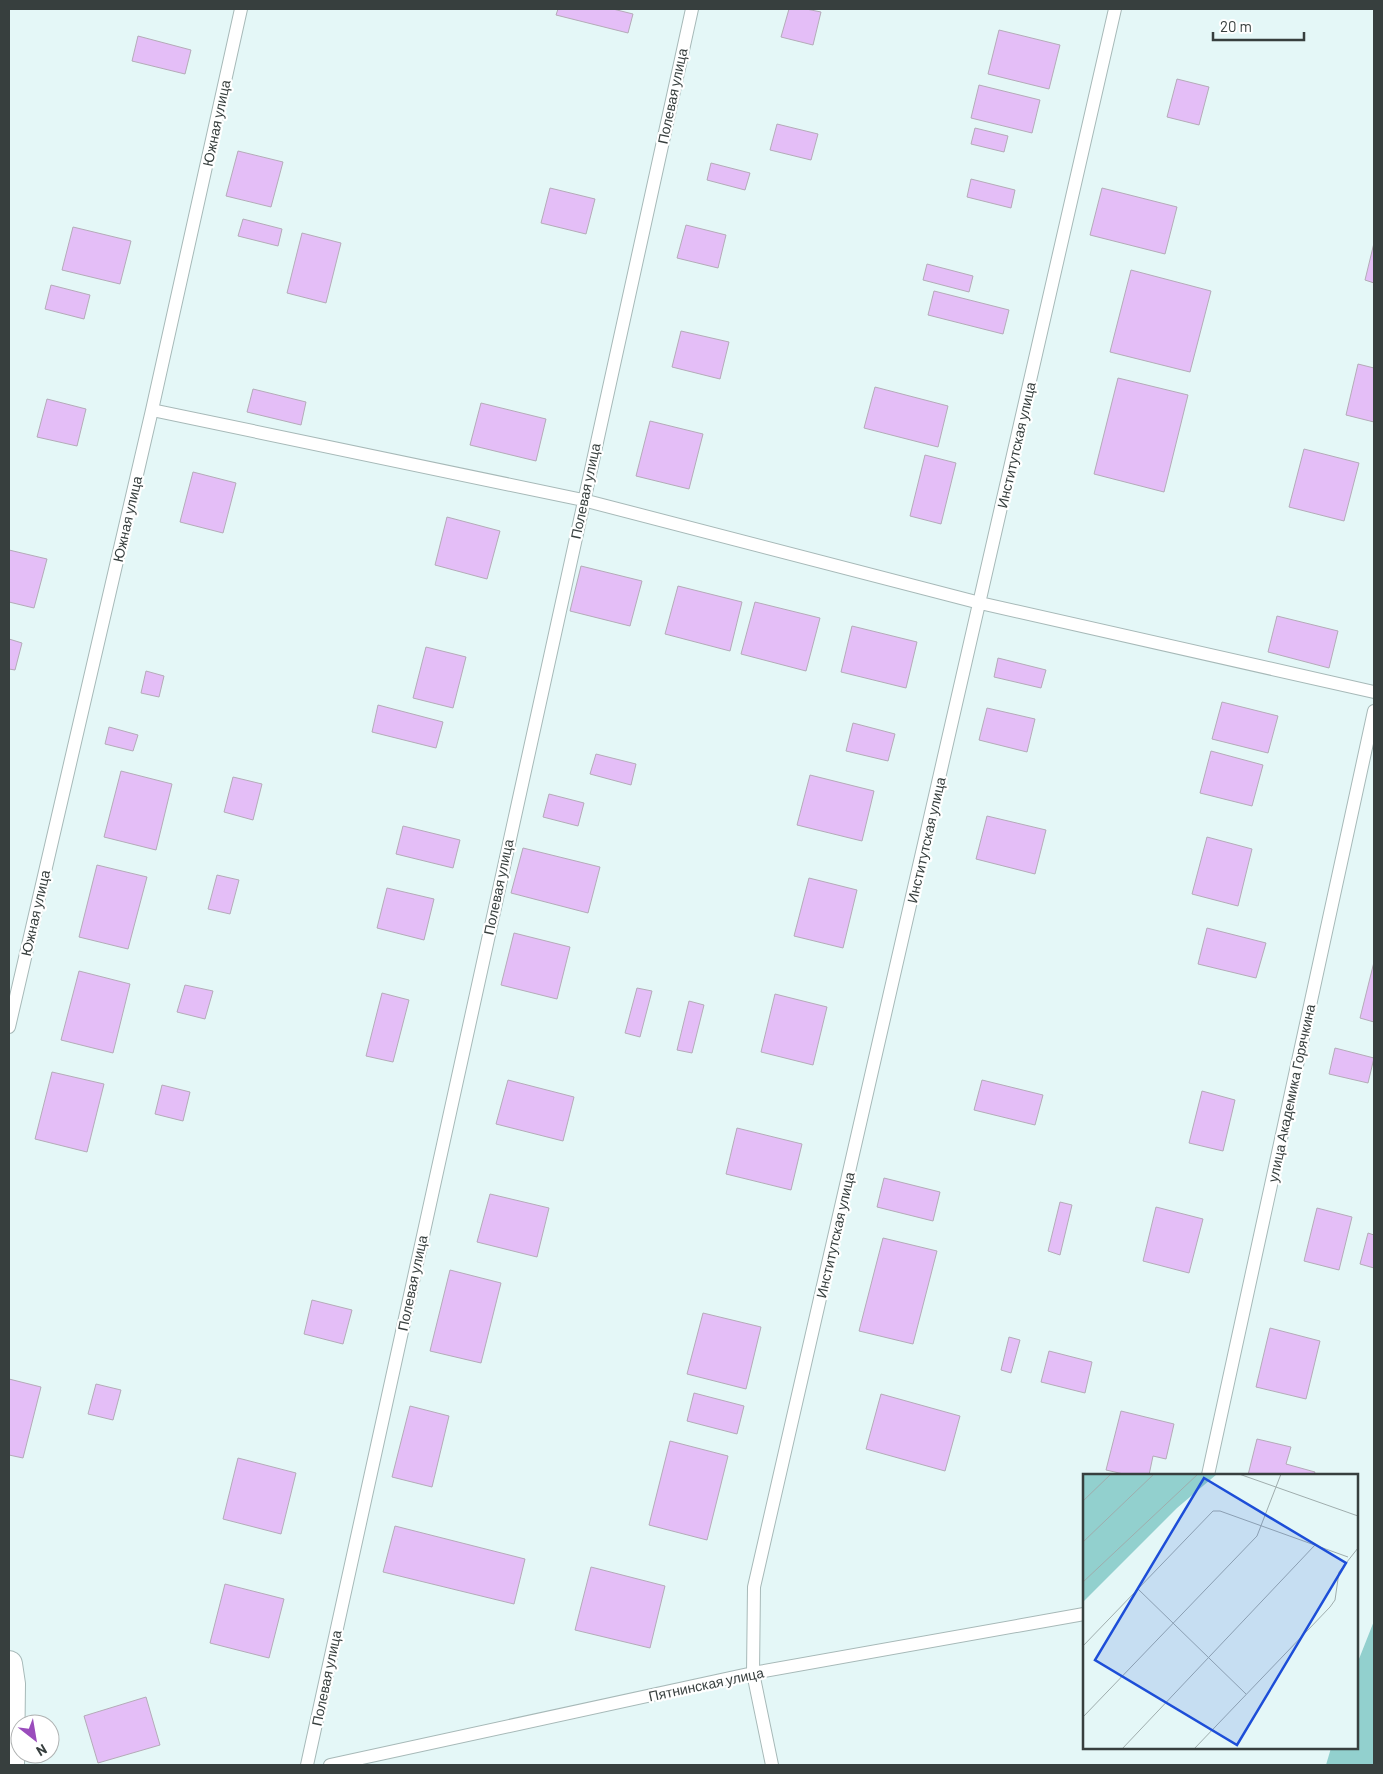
<svg xmlns="http://www.w3.org/2000/svg" width="1383" height="1774" font-family="Barlow,sans-serif">
	<rect width="100%" height="100%" fill="#e4f7f7"/>
	<path fill="#92d0ce" d="M1374,1621V1765H1326L1331,1748H1357V1664Z"/>
	<path fill="#e4bef7" stroke="#b4abb8" d="M558,9H613L633,14L628,33L556,15Z
		M789,9H806L821,12L813,45L781,37Z
		M999,30L1060,45L1049,89L988,74Z
		M138,36L191,50L185,74L132,61Z
		M1177,79L1209,87L1199,125L1167,117Z
		M979,85L1040,100L1032,133L971,118Z
		M777,124L818,134L811,160L770,150Z
		M975,128L1008,136L1004,152L971,144Z
		M238,151L283,162L271,207L226,196Z
		M711,163L750,173L745,190L707,180Z
		M971,179L1015,190L1011,208L967,197Z
		M550,188L595,199L586,234L541,223Z
		M1102,188L1177,207L1165,254L1090,235Z
		M243,219L282,229L278,246L238,236Z
		M686,225L726,235L718,268L677,258Z
		M73,227L131,241L120,284L62,270Z
		M302,233L341,243L326,303L287,293Z
		M1374,243V283L1365,280Z
		M927,264L973,276L969,292L923,280Z
		M1131,270L1211,291L1190,372L1110,352Z
		M51,285L90,295L84,319L45,309Z
		M934,291L1009,310L1003,334L928,315Z
		M681,331L729,342L720,379L672,367Z
		M1358,364L1374,368V422L1346,415Z
		M1118,378L1188,395L1164,492L1094,474Z
		M875,387L948,406L938,447L864,428Z
		M253,389L306,402L301,425L247,412Z
		M47,399L86,409L77,446L37,437Z
		M481,403L546,419L536,461L470,445Z
		M650,421L703,434L689,489L636,476Z
		M1304,449L1359,463L1344,521L1289,507Z
		M925,455L956,463L941,524L910,516Z
		M193,472L236,483L223,533L180,522Z
		M447,517L500,531L487,579L435,565Z
		M9,550L47,559L34,608L9,602Z
		M581,566L642,581L630,626L570,611Z
		M678,586L742,602L730,651L665,634Z
		M755,602L820,618L806,671L741,654Z
		M1277,616L1338,631L1329,668L1268,652Z
		M852,626L917,642L906,688L841,672Z
		M9,639L22,643L15,670L9,669Z
		M426,647L466,657L453,708L413,698Z
		M998,658L1046,670L1041,688L994,677Z
		M146,671L164,676L159,697L141,693Z
		M1222,702L1278,716L1268,753L1212,739Z
		M378,705L443,722L436,748L372,732Z
		M987,708L1035,719L1027,752L979,740Z
		M853,723L895,734L888,761L846,751Z
		M109,727L138,735L133,751L105,744Z
		M1211,751L1263,765L1252,806L1200,793Z
		M596,754L636,764L631,785L590,774Z
		M121,771L172,784L156,850L104,837Z
		M810,775L874,791L862,841L797,825Z
		M233,777L262,784L253,820L224,812Z
		M549,794L584,803L578,826L543,817Z
		M987,816L1046,830L1035,874L976,859Z
		M403,826L460,840L453,868L396,854Z
		M1207,837L1252,849L1238,906L1192,894Z
		M523,848L600,867L588,913L511,893Z
		M97,865L147,877L128,949L79,937Z
		M217,875L239,880L230,914L208,909Z
		M809,878L857,890L843,948L794,936Z
		M387,888L434,899L424,940L377,928Z
		M1207,928L1266,943L1256,978L1198,964Z
		M514,933L570,947L557,999L501,985Z
		M1374,962V1022L1360,1018Z
		M79,971L130,984L113,1053L61,1040Z
		M185,985L213,991L205,1019L177,1012Z
		M637,988L652,991L640,1037L625,1033Z
		M382,993L409,1000L393,1062L366,1056Z
		M775,994L827,1007L813,1065L761,1052Z
		M689,1001L704,1005L692,1053L677,1050Z
		M1335,1048L1374,1058L1368,1083L1329,1074Z
		M52,1072L104,1084L87,1152L35,1139Z
		M508,1080L574,1097L563,1141L496,1124Z
		M982,1080L1043,1095L1035,1125L974,1110Z
		M162,1085L190,1092L183,1121L155,1114Z
		M1202,1091L1235,1100L1223,1151L1189,1143Z
		M737,1128L802,1144L791,1190L726,1174Z
		M884,1178L940,1192L933,1221L877,1207Z
		M490,1194L549,1208L537,1257L477,1242Z
		M1060,1202L1072,1205L1060,1255L1048,1251Z
		M1156,1207L1203,1219L1189,1273L1143,1261Z
		M1317,1208L1352,1217L1339,1270L1304,1261Z
		M1368,1233L1374,1235V1268L1360,1264Z
		M883,1238L937,1251L913,1344L859,1331Z
		M450,1270L501,1283L481,1363L430,1351Z
		M312,1300L352,1310L343,1344L304,1334Z
		M703,1313L761,1327L746,1389L687,1374Z
		M1270,1328L1320,1341L1306,1399L1256,1387Z
		M1009,1337L1020,1340L1011,1373L1001,1370Z
		M1049,1351L1092,1362L1085,1393L1041,1382Z
		M9,1379L41,1387L23,1458L9,1455Z
		M96,1384L121,1390L113,1420L88,1414Z
		M694,1393L744,1406L737,1434L687,1421Z
		M881,1394L960,1416L945,1471L866,1449Z
		M410,1406L449,1416L432,1487L392,1477Z
		M1121,1411L1174,1424L1166,1459L1153,1456L1149,1475H1128L1106,1470Z
		M1257,1439L1291,1447L1286,1464L1315,1472L1314,1475H1248Z
		M670,1441L728,1456L707,1540L649,1525Z
		M238,1458L296,1473L281,1534L223,1519Z
		M395,1526L525,1559L514,1604L383,1572Z
		M591,1567L665,1586L650,1648L575,1630Z
		M225,1584L284,1599L269,1658L210,1643Z
		M146,1697L160,1745L98,1763L84,1716Z"/>
	<g fill="none" stroke-linecap="round" stroke-linejoin="round">
		<g stroke="#a7b9b8" stroke-width="14">
			<path id="lane" d="M152,410L583,500L980,603L1374,692
				M9,1027L152,410L241,9
				M1208,1475L1374,711
				M307,1765L692,9
				M330,1765L753,1673L1084,1614
				M772,1765L753,1673L754,1587L1115,9"/>
		</g>
		<g stroke="#a7b9b8" stroke-width="28">
			<path id="street" d="M9,1664L12,1684L11,1765"/>
		</g>
		<use href="#lane" stroke="#fff" stroke-width="12"/>
		<use href="#street" stroke="#fff" stroke-width="26"/>
	</g>
	<g text-anchor="middle" dominant-baseline="central" stroke-width="4.5" stroke-linejoin="round" paint-order="stroke">
		<g font-size="14" fill="#373f3e" stroke="#fff">
			<text transform="translate(672 96) rotate(-78)">Полевая улица</text>
			<text transform="translate(216 123) rotate(-78)">Южная улица</text>
			<text transform="translate(1016 445) rotate(-77)">Институтская улица</text>
			<text transform="translate(585 491) rotate(-78)">Полевая улица</text>
			<text transform="translate(127 519) rotate(-77)">Южная улица</text>
			<text transform="translate(926 840) rotate(-77)">Институтская улица</text>
			<text transform="translate(498 887) rotate(-78)">Полевая улица</text>
			<text transform="translate(35 913) rotate(-77)">Южная улица</text>
			<text transform="translate(1291 1093) rotate(-78)">улица Академика Горячкина</text>
			<text transform="translate(835 1235) rotate(-77)">Институтская улица</text>
			<text transform="translate(412 1283) rotate(-78)">Полевая улица</text>
			<text transform="translate(326 1678) rotate(-78)">Полевая улица</text>
			<text transform="translate(706 1684) rotate(-12)">Пятнинская улица</text>
		</g>
	</g>
	<g transform="translate(1083 1474)">
		<rect width="275" height="275" fill="#e4f7f7"/>
		<path d="M0,0H134L94,34L0,128Z" fill="#92d0ce"/>
		<path fill="none" stroke="#9fadad" stroke-width="1" d="M156,0L275,42M0,27L28,0M0,68L71,0M0,108L115,0M55,115L163,220M0,172L130,37H137L265,83M0,243L174,62L198,0M39,275L232,71M111,275L247,133L252,126L256,98L275,74"/>
		<path fill="#1d4ed8" fill-opacity="0.15" stroke="#1d4ed8" stroke-width="2.5" d="M121,4L263,89L154,271L12,186Z"/>
		<rect width="275" height="275" fill="none" stroke="#373f3e" stroke-width="2.5"/>
	</g>
	<rect width="1383" height="1774" fill="none" stroke="#373f3e" stroke-width="20"/>
	<g transform="translate(35 1739) rotate(149)"><circle r="24" fill="#ffffff" stroke="#afb2b2"/>
	<path d="M0-4L9 19L0 12L-9 19Z" fill="#9a4cbc"/>
	<text y="-8" font-size="14" font-weight="bold" text-anchor="middle" fill="#373f3e">N</text>
	</g>
	<path d="M1213 32v8h91v-8" fill="none" stroke="#373f3e" stroke-width="2.5"/>
	<text x="1220" y="32" font-size="15" fill="#373f3e" stroke="#ffffff" stroke-width="4" paint-order="stroke">20 m</text>
</svg>
